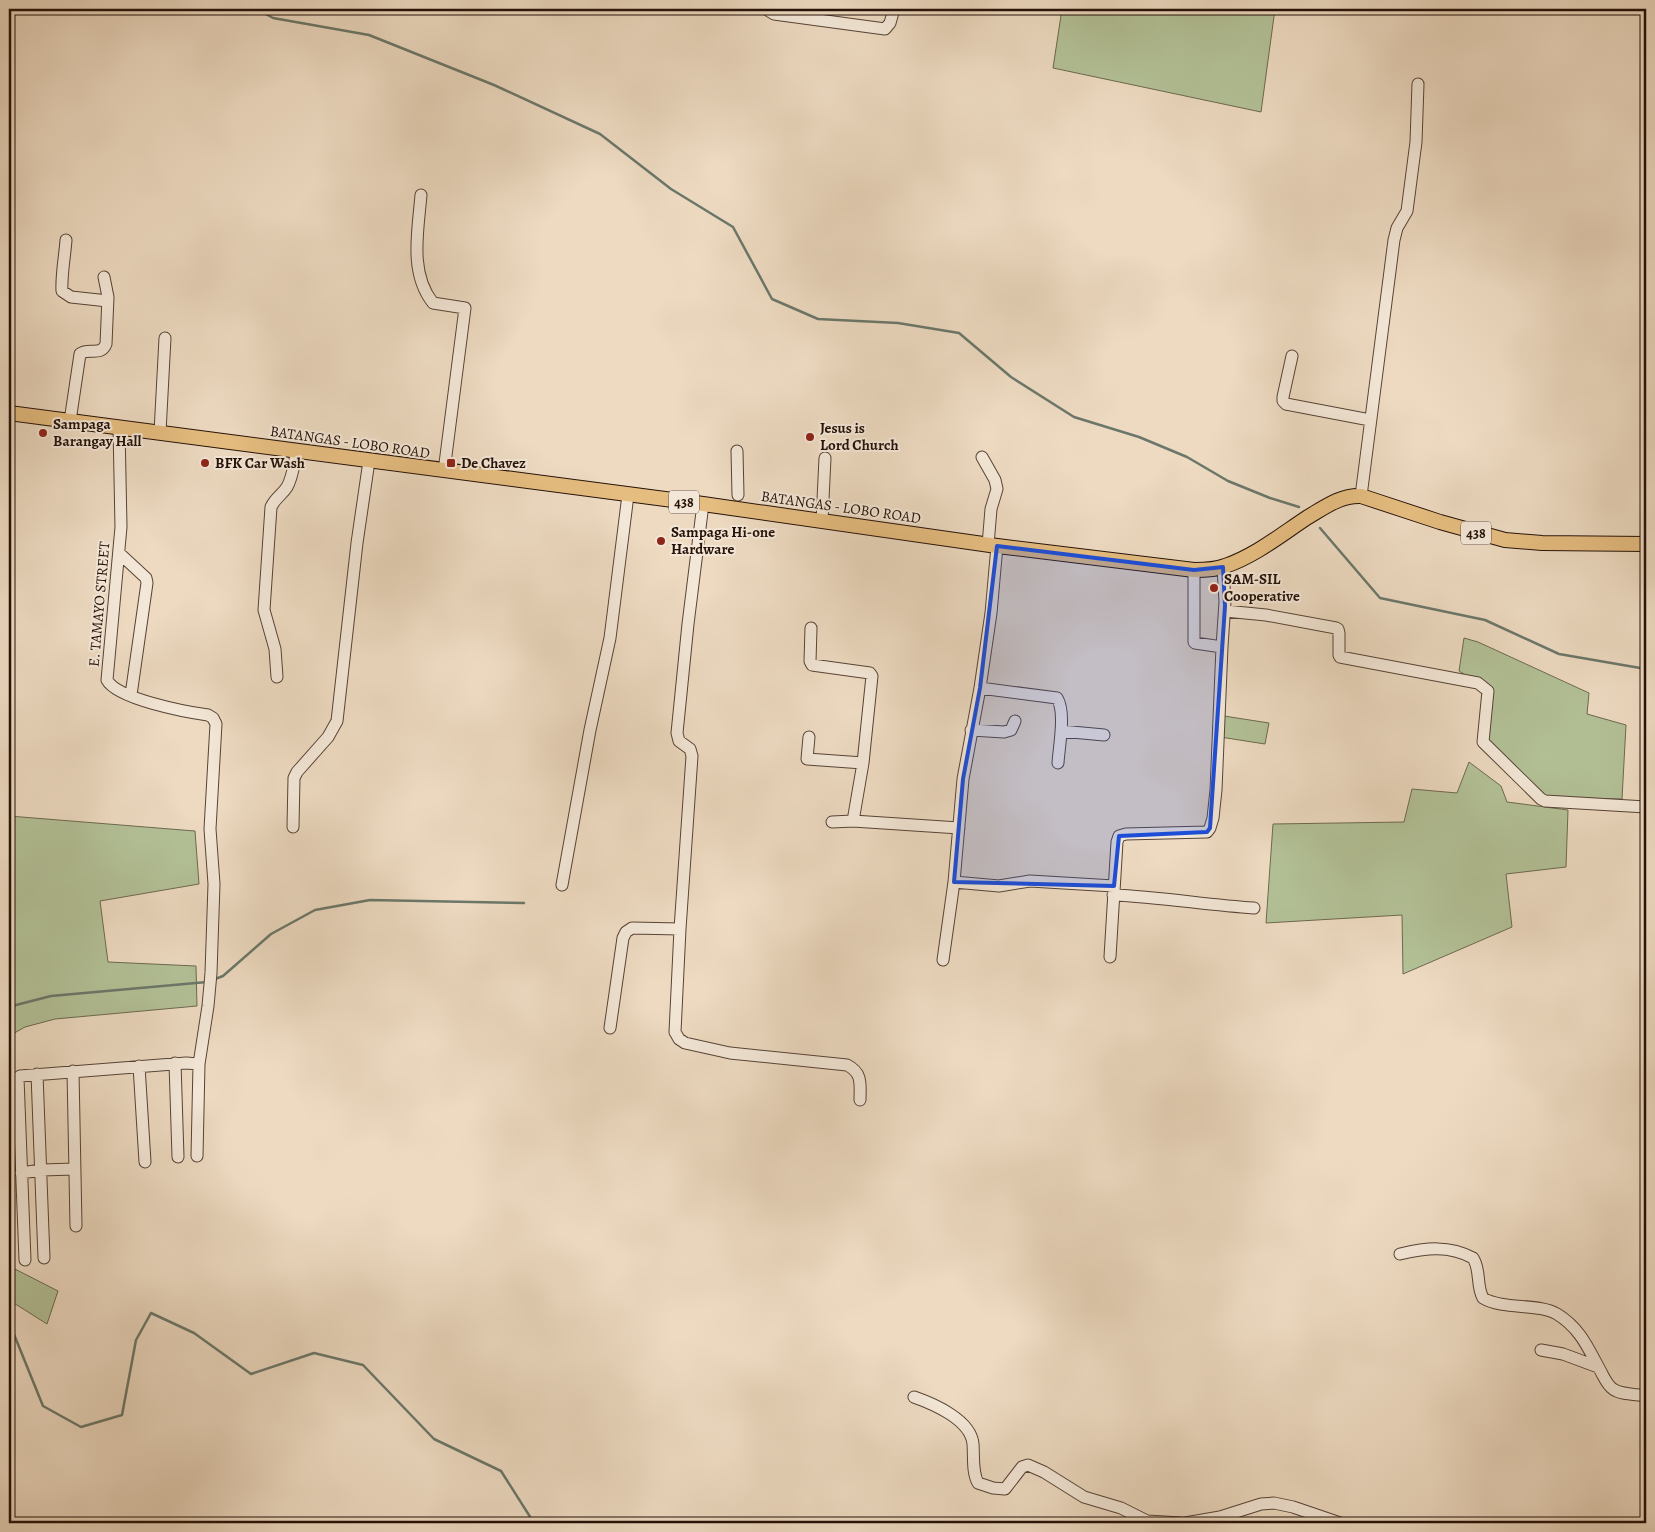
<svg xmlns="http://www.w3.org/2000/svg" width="1655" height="1532" font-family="Alegreya,serif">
	<rect width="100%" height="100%" fill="#eddac1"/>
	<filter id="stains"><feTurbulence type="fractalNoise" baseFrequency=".004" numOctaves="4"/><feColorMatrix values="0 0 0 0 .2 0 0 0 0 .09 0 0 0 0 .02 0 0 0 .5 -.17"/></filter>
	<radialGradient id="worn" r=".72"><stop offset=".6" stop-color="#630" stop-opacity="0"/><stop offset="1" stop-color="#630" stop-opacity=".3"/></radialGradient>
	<path fill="#b3c197" stroke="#6c6950" d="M1062,9H1275L1261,112L1053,68Z
		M1464,638L1478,642L1589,693L1587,714L1626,725L1622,799L1541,797L1484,742L1489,690L1459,671Z
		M1224,716L1269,723L1265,744L1220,737Z
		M1469,762L1501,786L1507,802L1568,810L1566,867L1506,874L1512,927L1403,974L1402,915L1266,923L1273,824L1404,822L1412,789L1457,793Z
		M9,816L195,831L199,884L100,901L108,962L196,966L197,1006L55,1019L25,1027L9,1036Z
		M9,1266L58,1291L47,1324L9,1300Z"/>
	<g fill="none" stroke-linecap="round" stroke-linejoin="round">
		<path stroke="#6b776a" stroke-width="2.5" d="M257,9L273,18L369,35L494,85L600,134L671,189L733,227L772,299L818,319L898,323L959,333L1011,377L1074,417L1139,437L1187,457L1228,481L1270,498L1299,507
			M1320,528L1380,598L1485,620L1559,654L1646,669
			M215,979L223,976L271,934L315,910L370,900L524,903
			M9,1010L16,1005L51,996L207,982
			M9,1322L43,1406L81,1427L122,1415L136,1340L151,1313L194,1333L251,1374L314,1353L363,1365L434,1439L501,1471L534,1523"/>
		<g stroke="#574336" stroke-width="13">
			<path id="minor" d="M769,9V11L774,14L885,29L890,23L894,9
				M421,195C418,231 409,273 433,303L465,308L444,471
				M66,240C65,255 61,276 62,291L71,297L108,301
				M1292,356L1283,397V401L1286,404L1370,420
				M70,421L80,354C88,347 101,357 106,344L108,297L104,277
				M119,427L121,527L107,680C117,699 186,712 208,715L213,718L216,724L210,829L214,884L211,973L208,1006L199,1064L197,1156
				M160,432L165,338
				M737,451L738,495
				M982,457L995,480L997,489L991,509L988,545
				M1361,496L1394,240L1397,228L1407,211L1416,142L1418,84
				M703,504L688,624L677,733L679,741L690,749L692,756L680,929L675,1032L679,1039L685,1043L730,1053L847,1065C863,1073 860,1085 860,1100
				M822,521L825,458
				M119,553L146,578L147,583L131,695
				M1194,570V642L1195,643L1222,647
				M1225,611L1266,615L1336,628L1338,629L1339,633V655L1340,657L1478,683L1488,691L1483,742L1541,799L1545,801L1646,807
				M811,628L810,661L812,665L870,673L872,676L863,763L853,821
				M277,677L275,649L264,610L271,507C276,497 282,495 287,487C293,477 294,462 297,451
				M980,688L1057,698C1066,712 1059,746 1058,763
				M971,730L1004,732L1011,730L1015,721
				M1061,731L1104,735
				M809,737L807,759L863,763
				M832,822L853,821L959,828
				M293,827L294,778L297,772L328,737L337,721L357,543L369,461
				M954,882L999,886L1030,881L1114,886
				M562,885L590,730L610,638L628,495
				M1113,895C1161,897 1207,905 1254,908
				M1110,957L1117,842L1119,836L1126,834L1207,832L1210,828L1213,818L1216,790L1222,647L1225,602L1223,567
				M943,960L954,882L963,779L980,688L991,613L997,546
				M610,1028L623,938L626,932L632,928L680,929
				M175,1063L178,1157
				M139,1066L145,1162
				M73,1071L76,1226
				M37,1074L44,1258
				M21,1173L41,1170L75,1169
				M1400,1254C1426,1248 1449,1245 1473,1258C1481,1270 1476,1286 1483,1298C1503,1310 1539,1303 1557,1314C1580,1328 1588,1348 1600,1370C1604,1377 1607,1385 1613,1389C1621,1395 1637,1394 1646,1396
				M25,1260L18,1078L20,1076L186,1063L199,1064
				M1541,1350L1563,1354L1598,1367
				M914,1397C934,1404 971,1420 973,1444C974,1457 972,1472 978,1483L993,1488L1005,1489L1022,1467L1028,1465L1044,1472L1084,1497L1121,1508L1147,1521L1181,1523
				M1185,1523L1220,1517L1261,1504L1274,1503L1293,1507L1340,1523"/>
		</g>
		<g stroke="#251108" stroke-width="16">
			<path id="major" d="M9,413L703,504L997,546L1194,570C1204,570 1215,570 1225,566C1255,556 1282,534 1308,517C1325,507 1341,495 1361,496L1440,522L1505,540L1542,543L1646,544"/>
		</g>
		<use href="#minor" stroke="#f3e7d7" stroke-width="11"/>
		<use href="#major" stroke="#e6bd80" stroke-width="14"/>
	</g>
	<path fill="#1d4ed8" fill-opacity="0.2" stroke="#1d4ed8" stroke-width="4" stroke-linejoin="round" d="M997,546L1194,570L1223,567L1225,606L1210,828L1207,832L1119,836L1114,886L954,882L963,779L980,688Z"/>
	<g fill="#8f2418" stroke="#f3e7d7" stroke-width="2">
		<circle cx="43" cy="433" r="5"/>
		<circle cx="810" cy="437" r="5"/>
		<circle cx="205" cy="463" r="5"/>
		<rect x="446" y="458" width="10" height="10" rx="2.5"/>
		<circle cx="661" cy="541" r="5"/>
		<circle cx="1214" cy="588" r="5"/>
	</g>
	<g text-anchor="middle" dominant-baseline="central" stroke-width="4" stroke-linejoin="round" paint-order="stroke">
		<g fill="#f3e7d7" stroke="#635146" stroke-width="1">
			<rect x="669" y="490.5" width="30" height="23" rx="4"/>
			<rect x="1461" y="521.5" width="30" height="23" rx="4"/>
		</g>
		<g font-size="14" font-weight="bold" fill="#251108">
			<text x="684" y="502">438</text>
			<text x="1476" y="533">438</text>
		</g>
		<g font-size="15" font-weight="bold" fill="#251108" stroke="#f3e7d7" text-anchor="start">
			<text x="53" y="424">Sampaga<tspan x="53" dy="17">Barangay Hall</tspan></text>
			<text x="820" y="428">Jesus is<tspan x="820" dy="17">Lord Church</tspan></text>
			<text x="215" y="463">BFK Car Wash</text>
			<text x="461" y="463">De Chavez</text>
			<text x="671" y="532">Sampaga Hi-one<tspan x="671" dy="17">Hardware</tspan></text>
			<text x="1224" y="579">SAM-SIL<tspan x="1224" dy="17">Cooperative</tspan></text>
		</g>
		<g font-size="15" fill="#251108" stroke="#f3e7d7">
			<text transform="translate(350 442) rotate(8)">BATANGAS - LOBO ROAD</text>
			<text transform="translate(841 507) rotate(8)">BATANGAS - LOBO ROAD</text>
			<text transform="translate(99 604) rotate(-85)">E. TAMAYO STREET</text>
		</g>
	</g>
	<rect width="1655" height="1532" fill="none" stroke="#eddac1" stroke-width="30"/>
	<rect x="10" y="10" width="1635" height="1512" fill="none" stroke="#251108" stroke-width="2.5"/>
	<rect x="15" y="15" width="1625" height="1502" fill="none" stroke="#251108"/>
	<rect width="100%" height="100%" filter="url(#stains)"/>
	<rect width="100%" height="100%" fill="url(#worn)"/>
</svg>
